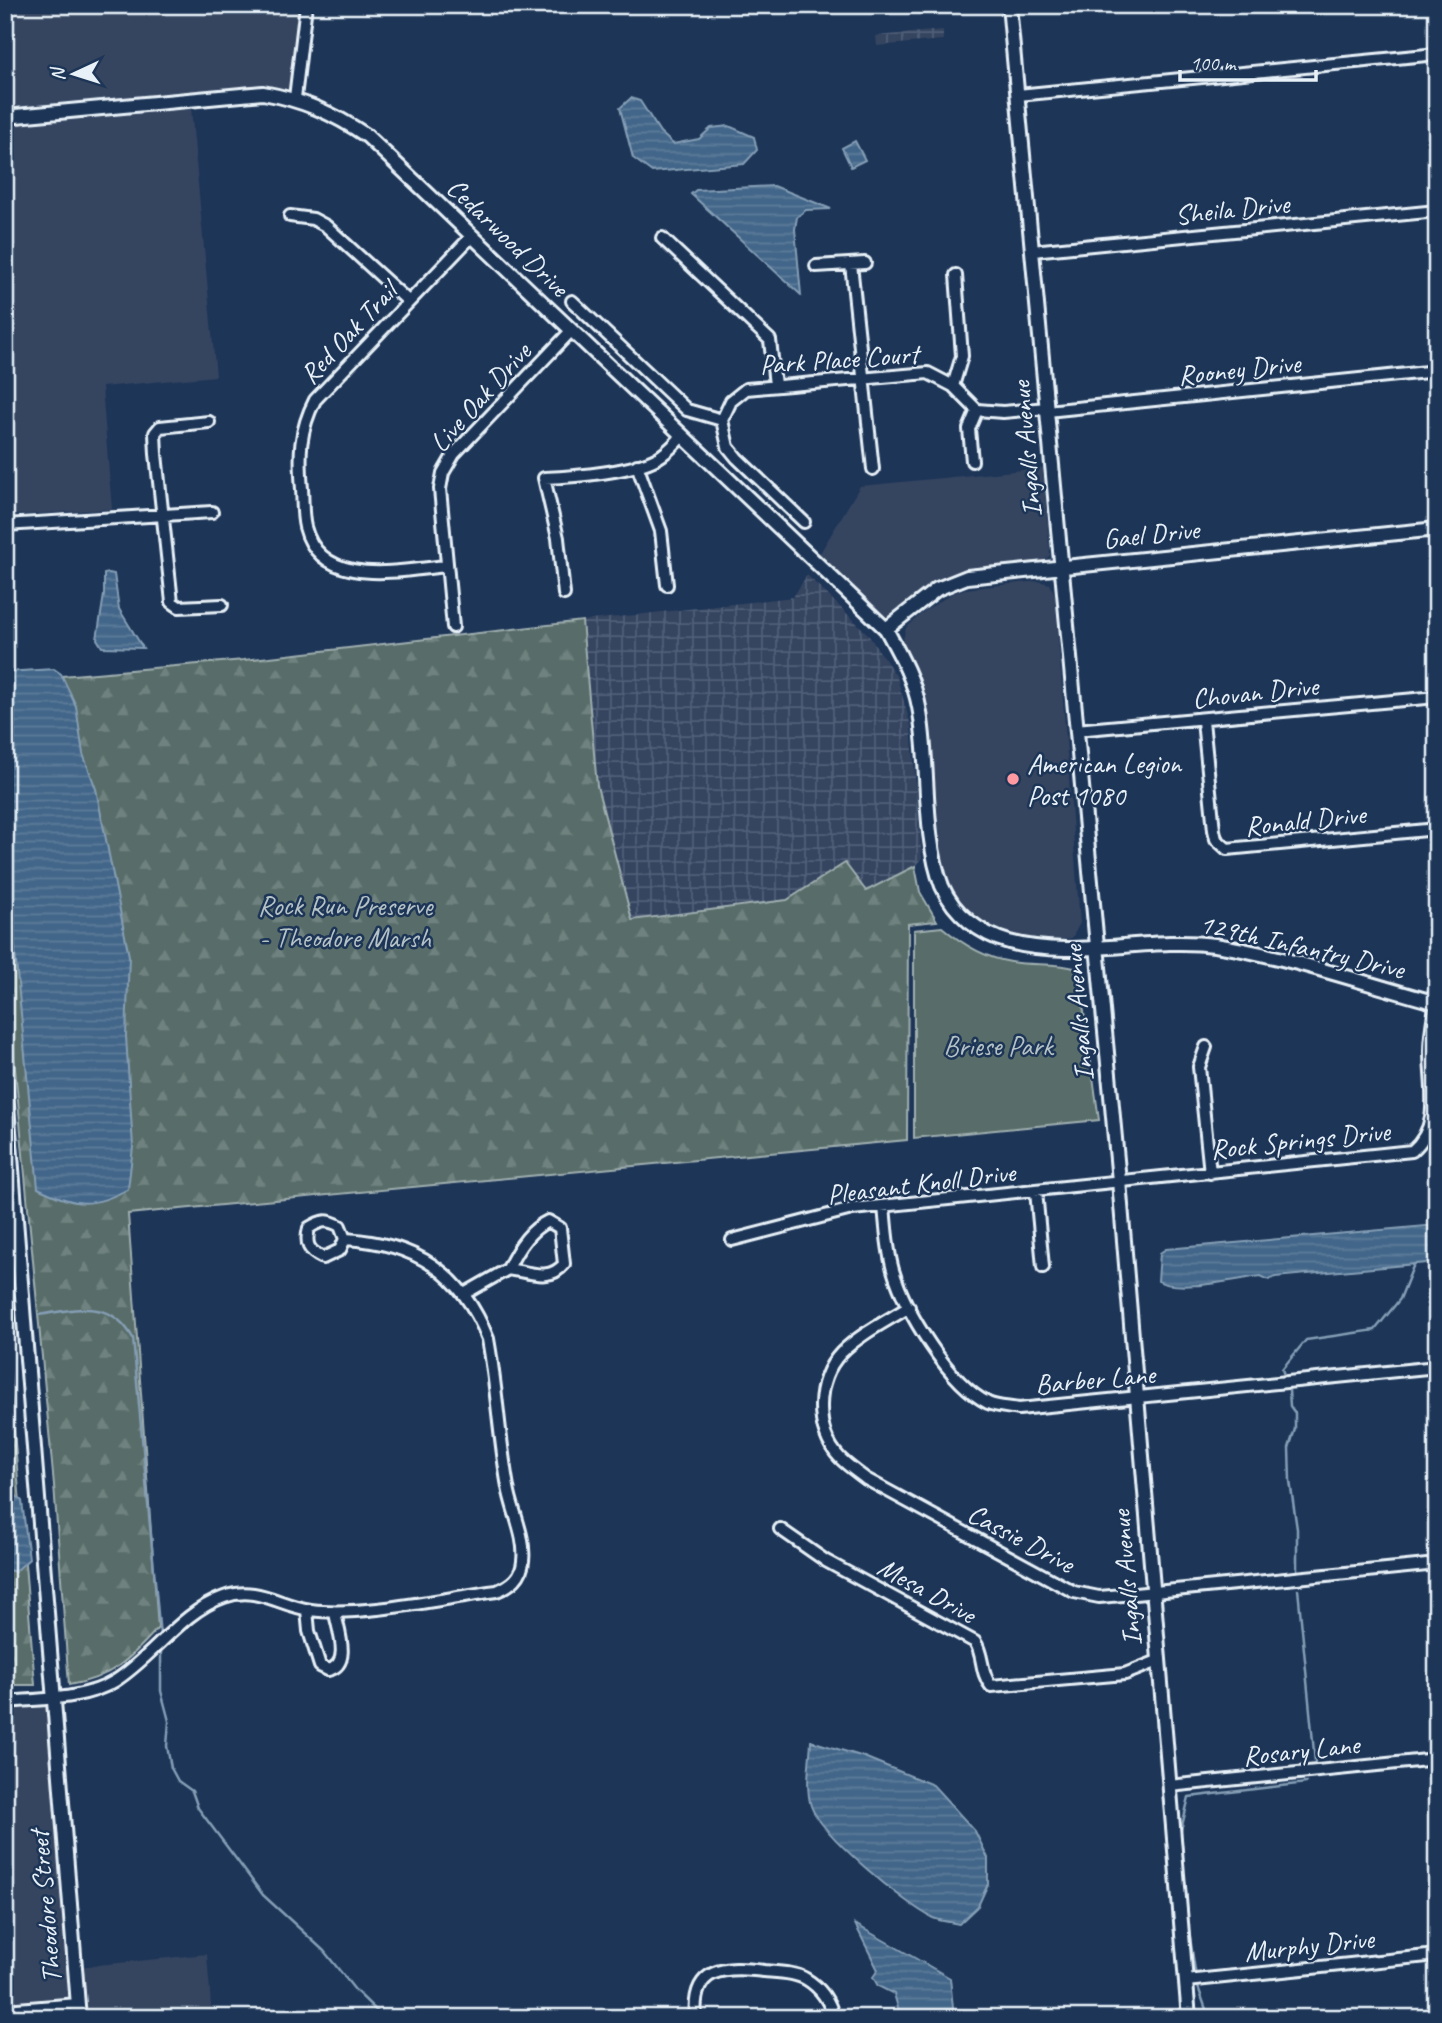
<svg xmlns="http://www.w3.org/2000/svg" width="1442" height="2023" font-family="Caveat,sans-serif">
	<defs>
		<pattern id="industrial-grid" width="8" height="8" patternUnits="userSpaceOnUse" patternTransform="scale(1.75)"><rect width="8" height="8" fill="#344460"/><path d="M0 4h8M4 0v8" fill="none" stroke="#515f78"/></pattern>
		<pattern id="forest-firs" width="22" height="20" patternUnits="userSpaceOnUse" patternTransform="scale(1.75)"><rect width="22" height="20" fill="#586d69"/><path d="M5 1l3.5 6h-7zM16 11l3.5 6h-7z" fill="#70827f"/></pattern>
		<pattern id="water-rules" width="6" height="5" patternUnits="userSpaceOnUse" patternTransform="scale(1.75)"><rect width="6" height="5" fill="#436689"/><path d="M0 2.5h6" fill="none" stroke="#5e7c9a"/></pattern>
	</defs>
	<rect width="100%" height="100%" fill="#1d3557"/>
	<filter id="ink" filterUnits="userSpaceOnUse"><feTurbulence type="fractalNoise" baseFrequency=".0143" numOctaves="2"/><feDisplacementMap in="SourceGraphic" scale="14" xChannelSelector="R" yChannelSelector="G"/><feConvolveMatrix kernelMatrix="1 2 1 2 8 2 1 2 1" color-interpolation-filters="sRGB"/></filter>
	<g filter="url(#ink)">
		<path fill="#344460" d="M28,5H301L290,93L258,87L227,88L5,108V7Z
			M191,108L216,376L102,387L112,509L5,516V125Z
			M1043,468L1050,555L1040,565L968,572L943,578L896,615L883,617L876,614L817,558L860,486Z
			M1038,581L1050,584L1055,595L1080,923L1072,938L1049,943L997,933L969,915L953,894L942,858L926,702L902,643L906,628L922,613L951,594L965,589Z
			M48,1705L72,2018H5V1709Z
			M207,1954L212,2018H82L78,1967Z"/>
		<path fill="url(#industrial-grid)" d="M943,30V40L877,46L876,36Z
			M807,575L867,633L897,677L911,726L922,858L915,866L865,892L845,863L787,900L632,920L597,786L582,621L793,597Z"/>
		<path fill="url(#forest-firs)" stroke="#a0afb0" stroke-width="2" d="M582,621L597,786L632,920L787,900L845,863L866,891L915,866L920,892L937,921L908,924L907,1140L128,1214L158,1628C130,1659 112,1678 69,1685L54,1485L5,962V681L244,660Z
			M5,1322L35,1685H13L5,1673Z"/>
		<path fill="#586d69" stroke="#a0afb0" stroke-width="2" d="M942,927C962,944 984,958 1011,962C1034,966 1056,962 1078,969L1099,1120L914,1138V930Z"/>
		<path fill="url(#water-rules)" stroke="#859eb5" stroke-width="2" d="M631,98L640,101L660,132L673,144L699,139L711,128L729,126L754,137L757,150L744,164L652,172L633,158L620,108Z
			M855,141L865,160L851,167L842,148Z
			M774,186L831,209L806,210L797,217L795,229L801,295L691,194L696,190Z
			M109,573L114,574L119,609L143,648L102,647L97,639L104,595V574Z
			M54,669L61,674L76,706L83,754L96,789L129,956L126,1036L133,1147L128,1189C92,1209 74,1206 38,1188L5,850V672Z
			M1437,1225V1262L1275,1277L1269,1280L1261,1276C1236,1279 1179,1293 1158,1281L1160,1253L1166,1249Z
			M5,1486L22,1501L29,1559L15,1572L5,1569Z
			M811,1741L864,1757L933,1785L975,1831L988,1858V1884L978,1906L959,1924C950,1922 940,1921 933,1918C904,1904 821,1834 811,1806C805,1786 810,1761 811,1741Z
			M855,1924L950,1978L954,2018H901L894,1994L878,1986L873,1977L878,1970Z"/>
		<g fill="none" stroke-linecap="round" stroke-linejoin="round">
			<path stroke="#859eb5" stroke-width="2.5" d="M5,1307L7,1309
				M39,1315C77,1309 111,1298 133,1338L160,1636
				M1284,1375L1282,1369L1306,1340L1375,1330L1400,1299L1414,1264
				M1289,1390L1290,1406L1295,1413V1429L1289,1448L1290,1481L1297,1529V1571
				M1298,1589L1315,1762
				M161,1646V1691L169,1721L167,1746L171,1768L178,1781L192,1791L198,1808L263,1895L324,1951L355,1990L384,2018
				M1181,1856V1830L1189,1797L1306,1783
				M1187,1918L1196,1977
				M1197,1984L1209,2018"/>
			<g stroke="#e8f1f8" stroke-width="16">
				<path id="minor" d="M1018,95L1437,54
					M295,98L306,5
					M290,216L313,219L326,226L408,301
					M662,238L770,340L775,385
					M1032,251L1437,211
					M851,264L873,469
					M816,266L865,263
					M572,301L687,410L722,420
					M953,386L962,356L956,275
					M1047,411L1437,371
					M722,420L731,401L746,389L928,373L953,386L977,410L1003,412L1047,408
					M722,420L728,447L737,458L804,522
					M209,422L160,427L155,433L156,454L172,602L179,607L222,605
					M972,461L969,429L977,410
					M637,465L661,531L667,585
					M5,525L212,512
					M447,566C401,570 321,590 305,527C302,515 303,501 302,489C299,455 299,431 315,400L472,236
					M564,594L558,538L544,478C572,477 639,472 662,455C669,450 676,443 682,436
					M453,627L440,489L443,473L454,454L571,331
					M1203,721L1214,830L1216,839L1227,849L1437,829
					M1076,730L1437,697
					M1206,1047L1199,1067L1210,1173
					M1036,1191L1043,1267
					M884,1206C886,1227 887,1249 893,1270C905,1311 949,1384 988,1403C997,1407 1009,1407 1019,1409L1437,1367
					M732,1240L852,1209L1412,1151C1442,1125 1430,1088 1430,1051C1430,1034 1433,1018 1436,1002
					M464,1294L508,1269C529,1272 550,1282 564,1264L560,1228L548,1221C529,1230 517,1249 508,1269
					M909,1307C887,1321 860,1334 841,1353C815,1380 814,1431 840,1458C848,1466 857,1472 866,1479L1074,1592L1099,1597L1135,1594L1437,1564
					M780,1529L826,1561L975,1642C984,1655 980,1673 991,1686L1125,1674L1158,1661
					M307,1610L309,1631L320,1666L328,1670C352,1665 338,1630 335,1613
					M5,1702C39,1699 85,1700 115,1681C153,1657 181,1612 224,1597C258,1585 279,1606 311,1610C362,1617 444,1598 497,1591C511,1585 522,1577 523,1561C526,1537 512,1511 508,1487C499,1438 497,1388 488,1339C462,1272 415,1243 345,1239L340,1226C327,1219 321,1220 309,1228C305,1244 308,1251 323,1258L340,1250L345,1239
					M1169,1786L1437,1759
					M1186,1981L1437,1955
					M5,2010L78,2004
					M696,2018C691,1967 724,1966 764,1971C776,1972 795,1972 806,1979C821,1988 830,2002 834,2018"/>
			</g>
			<g stroke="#e8f1f8" stroke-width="18">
				<path id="tertiary" d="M1009,5L1119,1181L1189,2018
					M5,117L263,93C303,100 333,113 367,136L886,629C899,653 914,679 919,707C930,762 922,835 942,886C954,914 980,934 1009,942C1075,960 1147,936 1215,945C1287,956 1366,984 1437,1003
					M886,629L937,589L967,577L1437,529
					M5,1080L79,2018"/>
			</g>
			<use href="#minor" stroke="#1d3557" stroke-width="10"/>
			<use href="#tertiary" stroke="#1d3557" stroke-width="12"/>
		</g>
	</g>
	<circle fill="#ff9aa2" stroke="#1d3557" stroke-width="2.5" cx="1013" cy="779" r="7"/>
	<g text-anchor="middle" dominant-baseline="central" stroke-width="5" stroke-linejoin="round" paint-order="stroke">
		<g font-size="28" fill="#e8f1f8" stroke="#1d3557">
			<text transform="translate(1232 209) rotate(-6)">Sheila Drive</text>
			<text transform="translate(508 237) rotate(44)">Cedarwood Drive</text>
			<text transform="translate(348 333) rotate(-47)">Red Oak Trail</text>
			<text transform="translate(839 359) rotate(-4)">Park Place Court</text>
			<text transform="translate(1239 369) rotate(-6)">Rooney Drive</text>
			<text transform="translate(480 397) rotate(-48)">Live Oak Drive</text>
			<text transform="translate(1026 449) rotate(-95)">Ingalls Avenue</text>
			<text transform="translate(1151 534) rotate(-6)">Gael Drive</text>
			<text transform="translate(1255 692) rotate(-6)">Chovan Drive</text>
			<text transform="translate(1305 820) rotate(-6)">Ronald Drive</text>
			<text transform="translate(1302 946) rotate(13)">129th Infantry Drive</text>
			<text transform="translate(1078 1013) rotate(-95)">Ingalls Avenue</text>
			<text transform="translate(1300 1140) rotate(-6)">Rock Springs Drive</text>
			<text transform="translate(921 1183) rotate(-7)">Pleasant Knoll Drive</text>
			<text transform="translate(1095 1379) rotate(-5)">Barber Lane</text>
			<text transform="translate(1021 1538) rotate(28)">Cassie Drive</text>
			<text transform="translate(1126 1578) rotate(-95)">Ingalls Avenue</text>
			<text transform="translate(927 1590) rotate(29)">Mesa Drive</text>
			<text transform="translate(1301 1750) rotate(-6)">Rosary Lane</text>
			<text transform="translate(45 1907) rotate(-95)">Theodore Street</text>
			<text transform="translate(1309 1945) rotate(-6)">Murphy Drive</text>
		</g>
		<g font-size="28" fill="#e8f1f8" stroke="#1d3557" text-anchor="start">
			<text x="1027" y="763">American Legion<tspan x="1027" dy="32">Post 1080</tspan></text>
		</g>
		<g font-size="28" fill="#b6c3c6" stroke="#1d3557">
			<text x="345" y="905">Rock Run Preserve<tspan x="345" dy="32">- Theodore Marsh</tspan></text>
			<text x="998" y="1045">Briese Park</text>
		</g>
	</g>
	<rect width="1442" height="2023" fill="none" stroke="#1d3557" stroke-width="28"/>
	<rect x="14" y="14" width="1414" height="1995" fill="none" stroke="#e8f1f8" stroke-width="2.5" filter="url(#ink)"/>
	<g transform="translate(74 74) rotate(266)" stroke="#1d3557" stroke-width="5" paint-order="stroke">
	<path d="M0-5L12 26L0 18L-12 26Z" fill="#e8f1f8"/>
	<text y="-10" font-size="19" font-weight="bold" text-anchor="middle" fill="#e8f1f8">N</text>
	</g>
	<path d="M1180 70v10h136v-10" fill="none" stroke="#e8f1f8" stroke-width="3.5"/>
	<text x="1190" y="70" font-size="21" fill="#e8f1f8" stroke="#1d3557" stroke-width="5" paint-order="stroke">100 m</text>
</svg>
